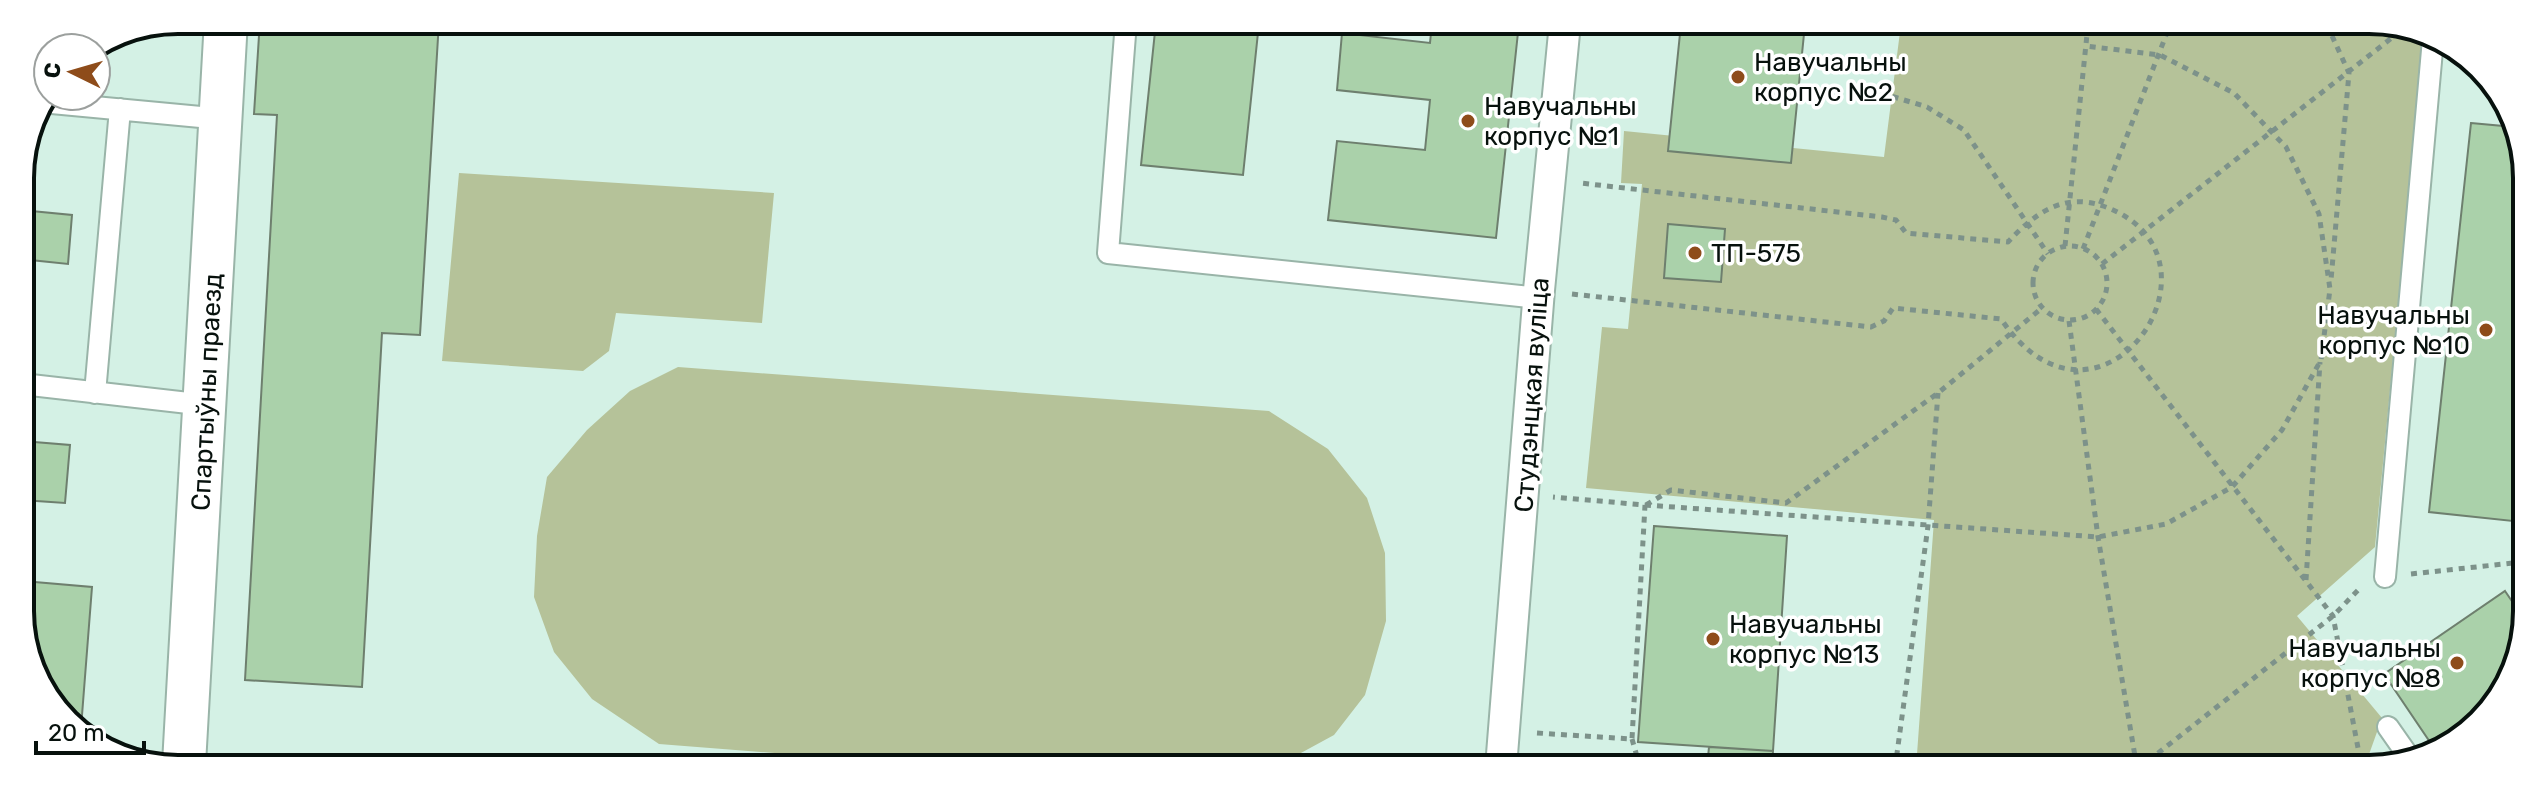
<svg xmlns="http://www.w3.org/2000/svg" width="2547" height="789" font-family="Rubik,sans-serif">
	<rect width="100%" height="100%" fill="#d4f1e5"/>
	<path fill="#b5c299" d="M1901,24L2410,26L2424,34L2375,547L2297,616L2382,718L2367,760L2373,769L1916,768L1934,520L1586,488L1602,327L1628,329L1642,184L1621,183L1624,131L1884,157Z
		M459,173L774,193L762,323L616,313L609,351L583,371L442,361Z
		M678,367L1269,411L1328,449L1367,498L1385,553L1386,621L1365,695L1334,735L1277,766L927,765L659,744L592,699L554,652L534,597L537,536L547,477L587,430L630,391Z"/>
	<path fill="#aad1aa" stroke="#6e7f6e" stroke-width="2" d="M260,20L439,21L420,335L382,333L362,687L245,680L277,115L254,114Z
		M1156,22L1259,23L1243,175L1141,165Z
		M1432,23H1519L1496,238L1328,220L1337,141L1425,150L1430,100L1337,90L1342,33L1430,43Z
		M1681,24H1805L1791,163L1668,151Z
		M2471,123L2514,127L2524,148L2522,522L2429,512Z
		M21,210L72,215L68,264L21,259Z
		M1668,224L1725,229L1721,282L1664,278Z
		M22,441L70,445L65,503L22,500Z
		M1654,526L1787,536L1773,751L1638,742Z
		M23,581L92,587L81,728L60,715L23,641Z
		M2505,591L2522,616L2521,652L2465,736L2434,748L2384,674Z
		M1709,747L1773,751L1772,767H1707Z"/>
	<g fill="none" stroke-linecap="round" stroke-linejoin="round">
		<g stroke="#99b4a8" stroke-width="24">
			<path id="service" d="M1126,22L1108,253L1539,298
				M41,102L222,119
				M22,384L206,405
				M95,393L120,109
				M2385,577L2433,39
				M2388,727L2409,757"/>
		</g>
		<g stroke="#99b4a8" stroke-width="34">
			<path id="pedestrian" d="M1501,767L1539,290L1565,23"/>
		</g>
		<g stroke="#99b4a8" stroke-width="46">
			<path id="minor" d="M184,764L226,20"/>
		</g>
		<path stroke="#7d928a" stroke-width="5" stroke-dasharray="6 6" stroke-linecap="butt" d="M2327,25L2349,73L2331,280
			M1881,93L1927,107L1964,130L2048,254
			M2065,246L2088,25
			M2033 283a37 37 0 1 1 74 0a37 37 0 1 1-74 0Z
			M2083,249L2170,25
			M2102,264L2407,26
			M1572,294L1871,327L1884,321L1893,308L2001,319C2100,465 2243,255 2103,206C2063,192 2034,214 2008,242L1906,233L1896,220L1882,217L1580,183
			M2096,309L2333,616L2362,769
			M2069,321L2098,537L2137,768
			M1645,505L2098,537L2166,524L2232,487L2282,430L2321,360L2330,289L2319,214L2286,147L2234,93L2160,55L2086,46
			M1646,505L1671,490L1786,503L1938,393L2042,308
			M2411,574L2522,562
			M2306,580L2320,362
			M1537,733L1632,739L1645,505L1553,497
			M1632,739L1640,767
			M1895,768L1928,526L1938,393
			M2139,768L2333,616L2361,587"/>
		<use href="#service" stroke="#fff" stroke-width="20"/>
		<use href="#pedestrian" stroke="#fff" stroke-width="30"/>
		<use href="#minor" stroke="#fff" stroke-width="42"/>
	</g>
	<g fill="#8e4c1a" stroke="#fff" stroke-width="3">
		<circle cx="1738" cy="77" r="8"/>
		<circle cx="1468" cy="121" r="8"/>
		<circle cx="1695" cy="253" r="8"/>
		<circle cx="2486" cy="330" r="8"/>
		<circle cx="1713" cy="639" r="8"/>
		<circle cx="2457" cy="663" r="8"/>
	</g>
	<g text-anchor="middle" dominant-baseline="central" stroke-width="7" stroke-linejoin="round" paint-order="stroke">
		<g font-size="26" fill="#07110d" stroke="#fff" text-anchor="start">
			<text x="1754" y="62">Навучальны<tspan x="1754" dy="30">корпус №2</tspan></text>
			<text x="1484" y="106">Навучальны<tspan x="1484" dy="30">корпус №1</tspan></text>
			<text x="1711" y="253">ТП-575</text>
			<text x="2470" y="315" text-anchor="end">Навучальны<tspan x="2470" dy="30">корпус №10</tspan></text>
			<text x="1729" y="624">Навучальны<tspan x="1729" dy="30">корпус №13</tspan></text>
			<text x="2441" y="648" text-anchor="end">Навучальны<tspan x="2441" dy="30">корпус №8</tspan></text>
		</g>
		<g font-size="26" fill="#07110d" stroke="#fff">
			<text transform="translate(207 392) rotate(-87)">Спартыўны праезд</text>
			<text transform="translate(1532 395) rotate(-86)">Студэнцкая вуліца</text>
		</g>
	</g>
	<path d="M0 0H2547V789H0ZM178 34H2369A144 144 0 0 1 2513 178V611A144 144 0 0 1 2369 755H178A144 144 0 0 1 34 611V178A144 144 0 0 1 178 34Z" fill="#fff" fill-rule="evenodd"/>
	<path fill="none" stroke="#07110d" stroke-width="4" d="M178 34H2369A144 144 0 0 1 2513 178V611A144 144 0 0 1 2369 755H178A144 144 0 0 1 34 611V178A144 144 0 0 1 178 34Z"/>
	<g transform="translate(72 72) rotate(275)"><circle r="38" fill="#ffffff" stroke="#9ca09e" stroke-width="2"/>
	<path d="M0-6L14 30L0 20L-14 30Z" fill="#8e4c1a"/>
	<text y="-12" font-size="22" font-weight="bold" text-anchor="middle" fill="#07110d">С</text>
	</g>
	<path d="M36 741v12h108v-12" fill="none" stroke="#07110d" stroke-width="4"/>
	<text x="48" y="741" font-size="24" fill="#07110d" stroke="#ffffff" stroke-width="6" paint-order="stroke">20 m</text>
</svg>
